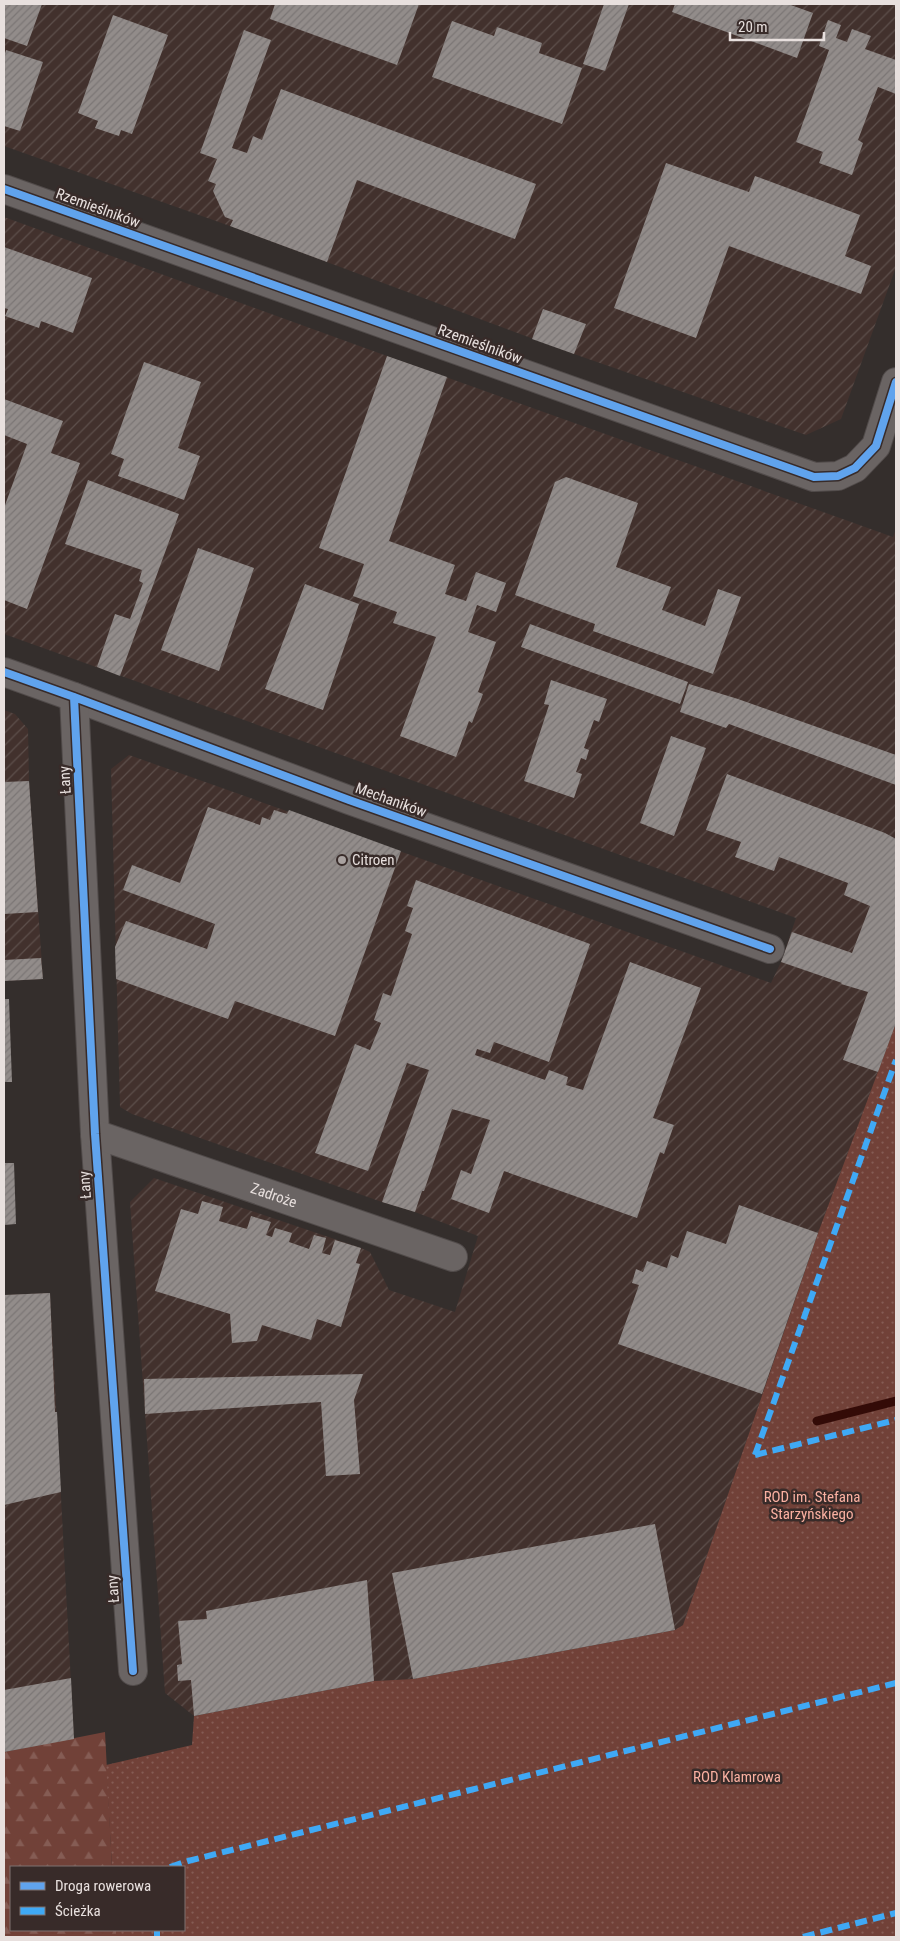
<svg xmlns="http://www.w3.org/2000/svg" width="900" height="1941" font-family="'Roboto Condensed',sans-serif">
	<defs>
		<pattern id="industrial-furrows" width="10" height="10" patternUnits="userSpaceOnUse" patternTransform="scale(1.25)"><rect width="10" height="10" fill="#42312d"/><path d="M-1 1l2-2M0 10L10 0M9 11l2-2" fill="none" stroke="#5d4f4b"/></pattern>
		<pattern id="forest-firs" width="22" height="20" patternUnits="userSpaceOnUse" patternTransform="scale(1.25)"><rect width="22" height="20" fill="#714138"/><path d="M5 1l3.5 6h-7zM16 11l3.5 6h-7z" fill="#855c54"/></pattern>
		<pattern id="garden-dots" width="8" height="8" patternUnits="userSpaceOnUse" patternTransform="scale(1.25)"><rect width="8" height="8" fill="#714138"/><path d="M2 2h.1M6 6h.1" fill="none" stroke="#855c54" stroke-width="1.8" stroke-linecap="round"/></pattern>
		<pattern id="building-hatch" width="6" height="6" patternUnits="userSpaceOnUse" patternTransform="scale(1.25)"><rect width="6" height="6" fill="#928c8a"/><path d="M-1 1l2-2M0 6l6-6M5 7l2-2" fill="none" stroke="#7b7675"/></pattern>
	</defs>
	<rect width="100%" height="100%" fill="#342e2c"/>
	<path fill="url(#industrial-furrows)" d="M4,4H896V267L841,419L806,435L574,354L230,226L4,146Z
		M4,217L387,356L893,537L896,529V1023L818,1233L683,1625L675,1630L413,1679L374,1681L194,1716L165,1693L130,1202L154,1178L361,1248L370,1252L389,1290L455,1312L478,1236L415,1212L382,1202L132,1114L120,1107L111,769L129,755L771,983L781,962L796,918L4,634Z
		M4,710L15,714L28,729L29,781L43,979L4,981Z
		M50,1293L74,1739L4,1752V1295Z"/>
	<path fill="url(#forest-firs)" d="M105,1732L112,1867H11V1930H116V1937H4V1752Z"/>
	<path fill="url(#garden-dots)" d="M896,1023V1937H116V1930H184V1867H112L106,1765L192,1745L194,1716L374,1681L413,1679L675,1630L683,1625L818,1233Z"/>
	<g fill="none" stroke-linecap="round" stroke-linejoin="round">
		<path stroke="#330b07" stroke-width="9" d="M817,1421L896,1401"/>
	</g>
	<path fill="url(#building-hatch)" d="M4,4H42L27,46L4,38Z
		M275,4H419L397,65L270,19Z
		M604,4H629L605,71L583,64Z
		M675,4H788L813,13L797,58L672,12Z
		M113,15L168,35L132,134L121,130L119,136L95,128L98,121L78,113Z
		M828,20L841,25L836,38L847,42L852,29L871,36L865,49L896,60V94L878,87L858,140L863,143L852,175L819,163L823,152L796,142L829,50L819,46Z
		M452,21L494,36L497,27L542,43L539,53L582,68L562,124L432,77Z
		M244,30L271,40L232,148L247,153L253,136L262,140L281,89L536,184L515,239L357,180L327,262L230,226L233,220L225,217L213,191L216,184L208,181L217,159L200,153Z
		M6,50L43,62L20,131L4,126V57Z
		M666,163L749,192L755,176L860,215L845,256L871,266L861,294L729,246L696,338L614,308Z
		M4,247L92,278L73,333L41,321L39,328L5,316L8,309L4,308Z
		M543,309L586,324L574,354L532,339Z
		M387,356L447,377L389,541L455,565L445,594L466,601L476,572L506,583L496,612L477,605L468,632L496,642L478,692L483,694L472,723L469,721L456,757L400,736L436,637L393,623L397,612L353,596L364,564L319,548Z
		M144,362L201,382L178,448L200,456L184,500L118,476L124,459L111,454Z
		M4,399L63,421L51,453L80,463L27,609L4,600V508L27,444L4,435Z
		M566,477L638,503L616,567L671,587L662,610L705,626L718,589L741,597L713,674L593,631L595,624L515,595L555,482Z
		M88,480L179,514L120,676L97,667L115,614L130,619L143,583L139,581L142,570L65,544Z
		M198,548L254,568L219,671L161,650Z
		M305,584L359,604L323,710L265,689Z
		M530,624L688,682L680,704L521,647Z
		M551,680L607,699L599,722L594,720L584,748L589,750L586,760L581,758L576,772L582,774L574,798L524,781L549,705L544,704Z
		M689,684L738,699L896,755V785L729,724L726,728L680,712Z
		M671,736L706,748L674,836L640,823Z
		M727,774L885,833L896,839V1023L878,1072L843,1060L868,992L841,984L842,983L781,962L792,932L852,953L870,906L844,895L848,883L779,857L774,871L735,857L741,842L706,830Z
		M29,781L38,912L4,914V782Z
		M208,807L260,825L262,817L270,820L274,810L287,814L289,810L401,851L335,1036L235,1001L228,1019L116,979L115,947L126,921L207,949L215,924L123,890L132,865L180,883Z
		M416,880L590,944L549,1062L494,1042L490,1053L477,1049L475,1055L545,1080L549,1070L568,1077L566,1085L583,1090L630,962L701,988L653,1118L674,1125L664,1154L660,1152L637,1218L504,1171L489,1213L451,1199L461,1170L471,1174L490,1120L452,1109L424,1191H422L415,1212L382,1202L429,1070L407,1063L368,1171L315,1153L355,1044L370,1050L381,1023L374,1020L383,993L391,996L412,934L405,931L413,908L407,906Z
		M41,958L43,979L4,981V960Z
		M4,999H9L12,1082H4Z
		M4,1163H14L16,1224L4,1225Z
		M202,1201L223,1207L219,1221L247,1229L251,1216L271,1222L266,1235L272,1237L275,1228L292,1233L289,1242L309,1249L314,1235L326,1238L322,1253L330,1255L335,1240L361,1248L356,1263L360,1264L341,1327L317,1319L311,1340L262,1325L257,1341L232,1343L230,1314L155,1291L181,1209L198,1214Z
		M739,1205L818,1233L762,1394L618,1344L639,1285L632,1283L636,1269L643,1272L647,1261L667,1268L671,1255L678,1258L687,1231L726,1244Z
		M50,1293L55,1412H57L61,1492L4,1505V1295Z
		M363,1374L354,1400L360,1474L326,1476L321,1402L145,1414L144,1379Z
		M655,1524L675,1630L413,1679L392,1573Z
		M367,1580L374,1681L194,1716L191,1680L178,1681L177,1665L182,1664L178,1621L207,1619L206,1611Z
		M71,1678L74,1739L4,1752V1690Z"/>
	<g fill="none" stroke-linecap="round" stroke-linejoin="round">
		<g stroke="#514b4a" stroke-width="30">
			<g id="minor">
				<path d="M4,189L814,477L838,476L855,468L876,446L896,382"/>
				<path d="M4,672L74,697L349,800L770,949"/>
				<path d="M74,697L95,1134L133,1671"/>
				<path id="s1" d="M95,1134L453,1257"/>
			</g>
		</g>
		<use href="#minor" stroke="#6a6463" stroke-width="28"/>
		<path stroke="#3fa9f5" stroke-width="6" stroke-dasharray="12 6" stroke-linecap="butt" d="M755,1455L896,1060
			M755,1455L896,1420
			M170,1867L188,1861L896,1683
			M157,1930V1937
			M803,1937L896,1913"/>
		<g stroke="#382b29" stroke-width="11">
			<path id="cycleway" d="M4,189L814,477L838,476L855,468L876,446L896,382
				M4,672L74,697L349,800L770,949
				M74,697L95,1134L133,1671"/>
		</g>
		<use href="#cycleway" stroke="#60a3ed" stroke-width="8"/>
	</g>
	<circle fill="#a9a2a0" stroke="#382b29" stroke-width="2" cx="342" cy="860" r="5"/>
	<g text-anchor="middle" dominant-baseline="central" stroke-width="5" stroke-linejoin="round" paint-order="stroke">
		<g font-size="15" fill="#e8e0de" stroke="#382b29">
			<text transform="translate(98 208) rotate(20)">Rzemieślników</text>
			<text transform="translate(480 344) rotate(20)">Rzemieślników</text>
			<text transform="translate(65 780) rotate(-93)">Łany</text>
			<text transform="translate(391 800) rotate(20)">Mechaników</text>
			<text transform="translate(85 1185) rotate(-94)">Łany</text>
			<text stroke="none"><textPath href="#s1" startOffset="189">Zadroże</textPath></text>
			<text transform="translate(113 1589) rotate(-94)">Łany</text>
		</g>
		<g font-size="15" fill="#e8e0de" stroke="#382b29" text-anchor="start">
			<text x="352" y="860">Citroen</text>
		</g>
		<g font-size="15" fill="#fab0a1" stroke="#382b29">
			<text x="812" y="1497">ROD im. Stefana<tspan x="812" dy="17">Starzyńskiego</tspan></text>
			<text x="737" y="1777">ROD Klamrowa</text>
		</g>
	</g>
	<rect width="900" height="1941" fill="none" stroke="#e8e0de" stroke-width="10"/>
	<rect x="10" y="1866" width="175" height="65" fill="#382b29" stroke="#7e7371"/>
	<rect x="20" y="1882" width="25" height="8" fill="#60a3ed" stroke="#7e7371"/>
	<text x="55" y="1891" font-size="15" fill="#e8e0de">Droga rowerowa</text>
	<rect x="20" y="1907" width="25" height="8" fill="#3fa9f5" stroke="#7e7371"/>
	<text x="55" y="1916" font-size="15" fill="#e8e0de">Ścieżka</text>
	<path d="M730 32v8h94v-8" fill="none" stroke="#e8e0de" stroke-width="2.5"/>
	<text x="738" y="32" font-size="15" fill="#e8e0de" stroke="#382b29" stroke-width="4" paint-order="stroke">20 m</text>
</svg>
